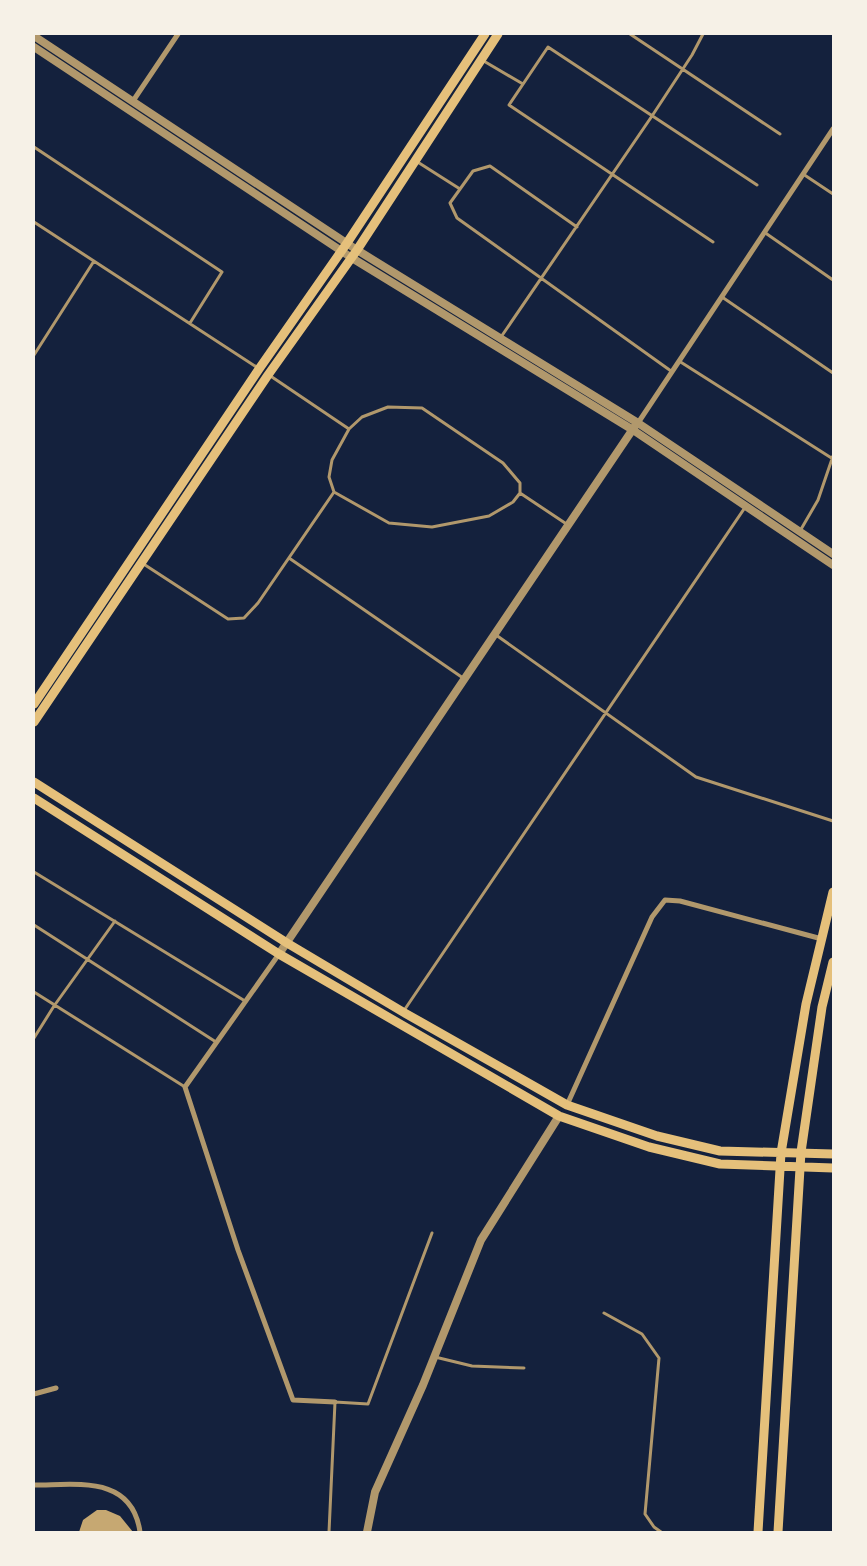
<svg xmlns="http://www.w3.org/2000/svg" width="867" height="1566" font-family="Inter,sans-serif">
	<rect width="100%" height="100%" fill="#14213d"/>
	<path fill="#c6a872" d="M97,1510H106L120,1516L133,1532H79L83,1520Z"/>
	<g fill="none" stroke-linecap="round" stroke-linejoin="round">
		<path stroke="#b1986c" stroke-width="3" d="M630,34L780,134
			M482,60L523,84
			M34,147L222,272L190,323
			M416,161L460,189
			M803,174L833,194
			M34,222L258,368
			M577,227L490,166L473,171L450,203L457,218L671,371
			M764,232L833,280
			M713,242L509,105L548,47L757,185
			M722,297L833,373
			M501,337L652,116L692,55L703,34
			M34,355L94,261
			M679,361L833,459
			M269,375L349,429
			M388,407L422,408L503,463L520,483V493L513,502L489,516L432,527L389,523L334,492L329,477L332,460L349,429L362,417Z
			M520,493L568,525
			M800,531L818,500L833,456
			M289,558L463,678
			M142,563L228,619L244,618L258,603L334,492
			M496,635L696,777L833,821
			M34,872L245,1001
			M34,925L216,1042
			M34,992L185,1087
			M403,1012L746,506
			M34,1038L54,1006L115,921
			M604,1313L642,1334L659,1358L645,1514L654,1527L661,1532
			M435,1357L472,1366L524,1368
			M329,1532L335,1402L368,1404L432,1233"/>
		<path stroke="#b1986c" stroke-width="5" d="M133,101L178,34
			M638,423L833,129
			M279,954L185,1087L238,1250L293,1400L335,1402
			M567,1105L652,917L665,900L680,901L822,939
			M34,1394L56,1388
			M34,1485C78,1485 132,1475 140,1532"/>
		<path stroke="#b1986c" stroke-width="8" d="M34,36L357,250L638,423L833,554
			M34,47L352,258L633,430L833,565
			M279,954L635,426
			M367,1532L375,1492L423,1385L481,1240L559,1116"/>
		<path stroke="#e5c07b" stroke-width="9" d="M34,704L259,369L347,243L485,34
			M34,722L268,375L357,250L498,34
			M34,782L287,943L403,1012L567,1105L657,1136L720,1151L833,1154
			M34,798L279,954L559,1116L649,1147L720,1164L833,1168
			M758,1532L781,1153L806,1004L833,892
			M778,1532L801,1152L822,1007L833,962"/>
	</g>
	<rect width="867" height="1566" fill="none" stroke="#f6f1e7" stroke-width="70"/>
</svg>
